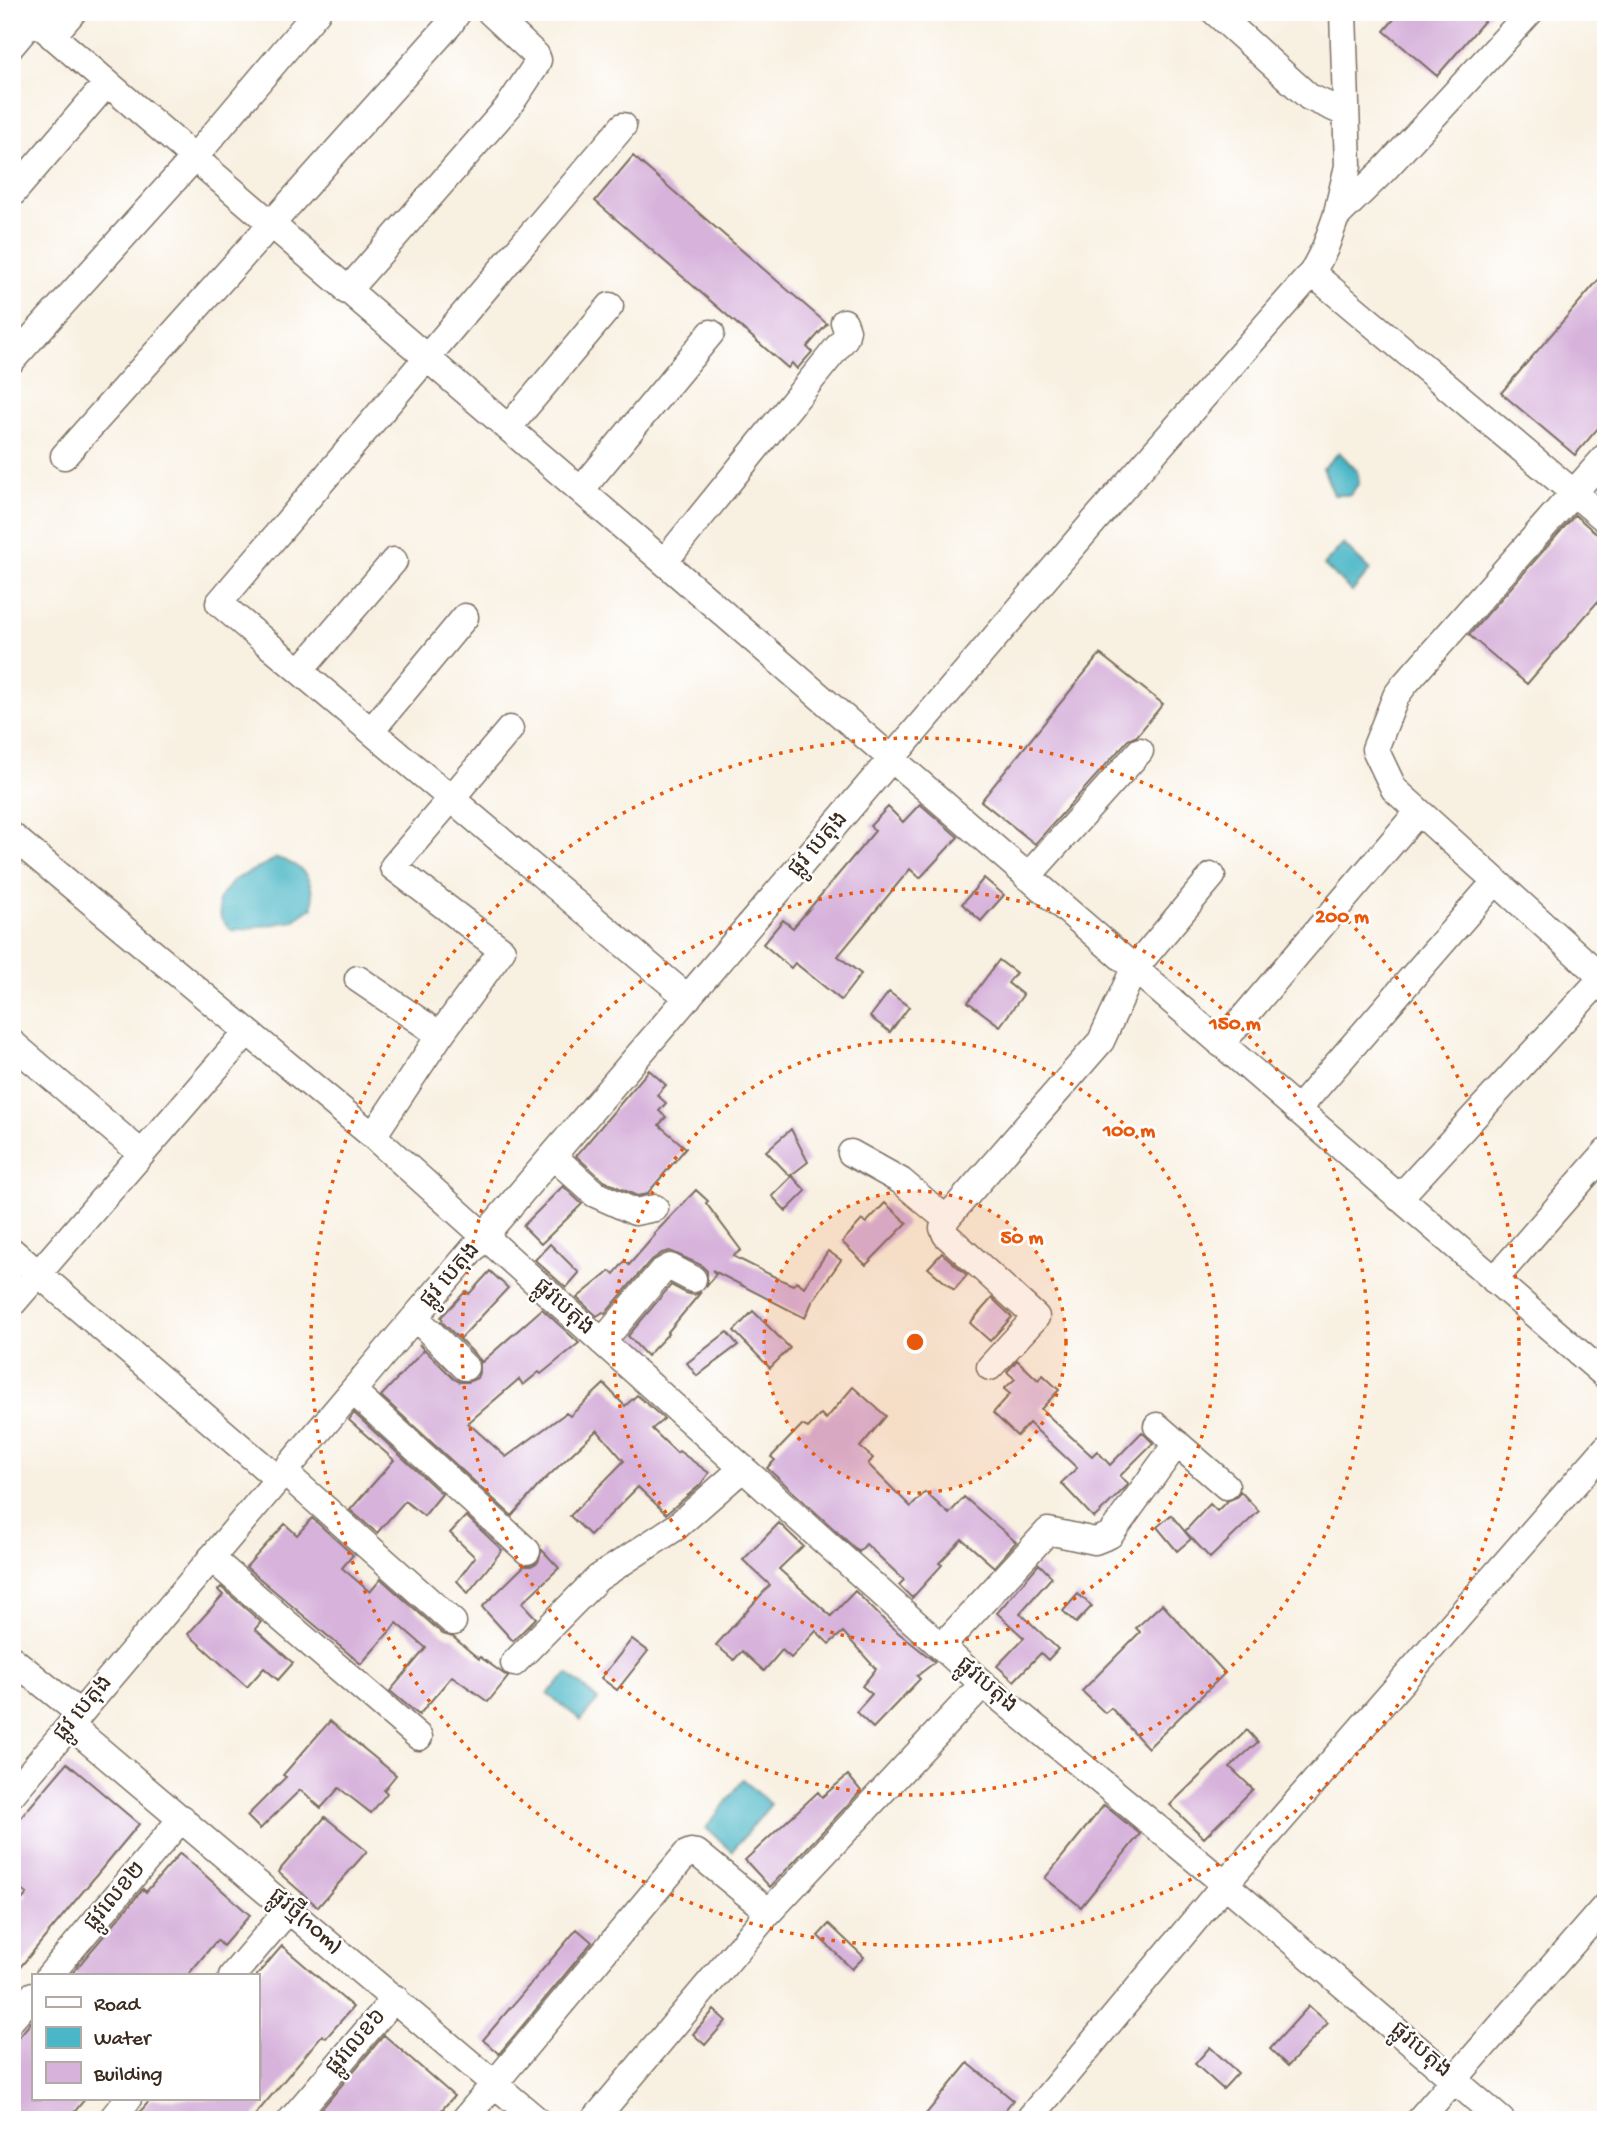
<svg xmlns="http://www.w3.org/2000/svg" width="1618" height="2132" font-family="'Gochi Hand','Noto Sans Khmer',sans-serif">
	<rect width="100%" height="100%" fill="#fff"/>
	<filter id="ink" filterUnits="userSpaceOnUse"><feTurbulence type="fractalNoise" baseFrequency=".0143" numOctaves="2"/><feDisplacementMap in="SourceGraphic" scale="14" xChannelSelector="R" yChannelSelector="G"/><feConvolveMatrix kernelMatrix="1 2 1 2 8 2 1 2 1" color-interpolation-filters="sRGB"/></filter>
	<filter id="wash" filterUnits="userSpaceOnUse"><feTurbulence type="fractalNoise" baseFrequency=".00686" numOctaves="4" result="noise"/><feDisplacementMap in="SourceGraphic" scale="28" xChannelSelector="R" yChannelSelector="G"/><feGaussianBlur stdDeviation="1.57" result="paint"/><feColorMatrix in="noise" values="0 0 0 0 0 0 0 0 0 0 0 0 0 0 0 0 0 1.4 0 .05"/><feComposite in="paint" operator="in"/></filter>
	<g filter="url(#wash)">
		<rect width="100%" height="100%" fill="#f8f0e1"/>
		<path fill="#4ab6c6" stroke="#427072" stroke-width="2" d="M1339,452L1357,471L1359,483L1350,495H1334L1323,468Z
			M1343,544L1370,570L1352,592L1324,565Z
			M277,858C304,866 313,877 313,907L293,921L232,931L221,918L218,900L234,880Z
			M568,1674L598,1700L581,1720L547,1694Z
			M743,1780L771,1804L732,1851L706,1828Z"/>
		<g id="blocks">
			<path fill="#d7b2db" d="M1400,12H1492L1437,76L1384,31Z
				M633,156L827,324L807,347L812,352L797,369L792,363L788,368L595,201Z
				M1606,271V419L1575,455L1501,393Z
				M1575,515L1606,542V592L1527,684L1469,635Z
				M1100,654L1163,704L1137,736L1128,740L1035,844L981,801Z
				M920,804L958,837L920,878L910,869L838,956L861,974L841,1000L795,963L791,968L763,944L783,920L793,928L875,831L870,826L888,807L903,822Z
				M984,878L1004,895L981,921L962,904Z
				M999,960L1016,973L1008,983L1023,995L1000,1026L968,1002Z
				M889,992L909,1007L890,1032L870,1017Z
				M649,1070L666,1085L657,1095L666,1103L659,1111L666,1117L659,1125L686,1148L647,1194L637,1196L604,1181L576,1156Z
				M791,1129L808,1162L790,1176L766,1151Z
				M792,1176L806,1191L786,1211L772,1196Z
				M563,1186L582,1204L541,1244L523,1226Z
				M696,1190L708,1201L706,1203L741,1250L733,1256L779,1279L793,1285L797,1281L804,1287L828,1251L841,1260L812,1302L805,1318L712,1270L716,1274L707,1285V1271L701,1265L670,1251L662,1253L649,1262L605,1314L603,1312L597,1316L577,1298L610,1271L614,1274L625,1261L629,1265L655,1235L654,1234Z
				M885,1203L907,1223L866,1265L842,1242L862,1220L866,1223Z
				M550,1244L579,1273L566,1288L535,1260Z
				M942,1253L967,1275L954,1290L928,1268Z
				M490,1271L508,1288L460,1339L482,1362L542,1309L579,1343L541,1374L539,1372L523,1385L519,1379L468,1423L506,1457L566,1413L570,1416L604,1384L625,1406L637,1395L664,1419L652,1429L677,1453L679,1451L709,1473L700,1485L666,1514L638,1487L590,1535L570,1516L624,1461L597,1430L540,1484L512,1516L381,1396L424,1350L419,1344L454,1379L460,1382H468L477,1378L480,1370V1362L477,1356L441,1321L443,1320L441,1317L466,1291L469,1294Z
				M671,1285L686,1293L694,1295L701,1292L667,1333L668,1334L647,1356L628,1336Z
				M992,1298L1012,1317L990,1341L970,1323Z
				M753,1311L790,1348L770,1368L734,1331Z
				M727,1332L738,1345L697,1376L687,1363Z
				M1017,1360L1038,1380L1043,1375L1059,1390L1041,1409L1092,1456L1097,1451L1110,1465L1142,1432L1153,1443L1120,1476L1128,1483L1127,1486L1094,1518L1061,1483L1077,1468L1029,1423L1017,1436L993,1413L1010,1394L1004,1389L1015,1379L1007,1372Z
				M853,1387L886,1416L860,1447L873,1458L868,1464L911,1507L925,1492L949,1514L964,1497L1016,1542L994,1567L962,1539L939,1563L942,1565L912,1598L899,1585L904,1580L866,1544L859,1552L767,1468L775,1460L771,1457L802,1425L808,1428L821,1414L826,1419Z
				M354,1413L442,1494L424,1516L405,1501L377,1533L350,1510L394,1460L349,1420Z
				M1240,1491L1259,1511L1210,1558L1185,1531L1210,1504L1217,1511L1227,1501L1237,1497Z
				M1171,1515L1191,1539L1177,1551L1157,1527Z
				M466,1516L502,1550L468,1593L457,1581L475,1557L450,1533Z
				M312,1518L353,1555L342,1568L370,1592L381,1579L443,1634L453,1637L479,1659L480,1657L508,1677L488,1702L452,1676L419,1715L390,1691L426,1648L397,1623L361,1664L246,1567L285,1524L297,1535Z
				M779,1523L803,1546L779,1569L831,1616L855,1591L890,1626L935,1662L917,1676L920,1679L873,1728L856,1712L872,1694L862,1686L876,1669L843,1632L829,1644L816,1631L791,1658L782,1650L764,1671L742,1651L734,1660L716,1645L770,1585L743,1560Z
				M542,1550L559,1568L522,1603L536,1618L513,1641L482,1607L524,1566H531L538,1562Z
				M1039,1564L1052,1577L1020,1613L1058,1649L1048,1660L1041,1653L1014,1681L997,1666L1024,1638L997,1613Z
				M221,1587L261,1622L255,1629L293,1663L278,1680L264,1668L247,1687L188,1634L223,1595L218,1590Z
				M1078,1594L1092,1606L1076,1623L1063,1611Z
				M1162,1604L1225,1673L1148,1748L1111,1708L1105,1713L1082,1691L1140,1632L1136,1628Z
				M632,1639L648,1651L617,1690L601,1678Z
				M330,1721L396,1775L384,1790L387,1793L371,1813L339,1788L321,1808L300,1790L260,1829L247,1816L286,1777L283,1775Z
				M1247,1730L1258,1742L1230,1767L1253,1789L1204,1838L1170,1805Z
				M67,1763L139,1824L12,1977V1912L27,1894L12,1882V1828Z
				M848,1775L861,1791L770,1887L745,1860L818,1792L822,1797Z
				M1104,1805L1140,1834L1081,1907L1045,1878Z
				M325,1817L367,1851L318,1907L278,1872Z
				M180,1853L250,1915L223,1946L217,1940L187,1976H70L143,1889L146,1892Z
				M829,1924L864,1957L852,1969L818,1936Z
				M577,1929L592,1942L499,2054L483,2040Z
				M282,1946L353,2007L326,2038L322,2035L251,2120H133L151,2099H257V1975Z
				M1309,2006L1328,2023L1288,2066L1270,2049Z
				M714,2010L726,2021L705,2045L693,2034Z
				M33,2020V2099H85L68,2120H12V2045Z
				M384,2035L454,2096L433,2120H312Z
				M1210,2047L1238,2073L1223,2089L1195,2064Z
				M968,2063L1013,2100L997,2120H921Z"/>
		</g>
	</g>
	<g filter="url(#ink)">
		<use href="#blocks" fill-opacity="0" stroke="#7d6f62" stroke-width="2"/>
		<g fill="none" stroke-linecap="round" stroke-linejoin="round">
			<g stroke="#7d6f62" stroke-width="29">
				<path id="minor" d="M25,12L664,562L1606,1376
					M1215,12L1309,97L1345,113
					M52,36L73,12
					M12,45L33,20
					M623,126L219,603L688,998
					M12,194L107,83
					M1336,217L1384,170L1530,12
					M1312,273L1606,520
					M347,291L509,106L535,67L538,60L536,55L490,12
					M12,360L194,158L317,12
					M508,428L610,306
					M64,456L450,24L458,12
					M1606,456L1404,685L1396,696L1375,749L1394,789L1606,981
					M581,490L711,333
					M664,562L845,338L847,330L844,322
					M300,671L394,561
					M371,731L465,617
					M12,836L373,1136L983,1684L1225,1884L1501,2120
					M1027,877L1140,751
					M358,979L440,1035
					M12,1043L142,1154
					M1221,1044L1418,812
					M1297,1110L1495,882
					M373,1136L440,1035L502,950L393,867L510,729
					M851,1153L901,1181L946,1219
					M553,1156L595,1194L635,1212L655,1208
					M1399,1198L1602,978
					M12,1251L278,1479
					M1494,1280L1606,1152
					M12,1304L247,1032
					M415,1317L465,1367
					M602,1342L661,1272L670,1267L693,1279
					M990,1367L1036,1317L946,1235L943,1228L946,1219L1101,1041L1134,969L1212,876
					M353,1391L527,1551
					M1157,1426L1226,1486
					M284,1472L453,1622
					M211,1558L419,1737
					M941,1647L1048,1531L1095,1541L1110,1535L1177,1443
					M12,1659L80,1714
					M514,1663L598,1578L676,1527L743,1468
					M71,1726L537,2120
					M12,1794L415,1317L1096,519L1312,273L1325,248L1336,217L1348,166L1343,12
					M49,1976L182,1818
					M232,1976L289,1909
					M12,2019L33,1995
					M111,2120L128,2099
					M291,2120L395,1998
					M464,2120L686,1854L691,1852L697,1853L769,1912L983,1684
					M594,2120L769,1912
					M1028,2120L1225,1884L1606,1448
					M1419,2120L1606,1905"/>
			</g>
			<use href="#minor" stroke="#fff" stroke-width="26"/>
		</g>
	</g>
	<circle cx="915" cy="1342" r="151" fill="#e8590c" fill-opacity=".12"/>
	<g fill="none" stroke="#e8590c" stroke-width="3.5" stroke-dasharray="3.5 7">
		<circle cx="915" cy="1342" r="151"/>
		<circle cx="915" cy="1342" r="302"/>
		<circle cx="915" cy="1342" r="453"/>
		<circle cx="915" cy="1342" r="604"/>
	</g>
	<g text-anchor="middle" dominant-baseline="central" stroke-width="5" stroke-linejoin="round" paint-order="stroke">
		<g font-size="23" fill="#3b2a1e" stroke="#fff">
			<text transform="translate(819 845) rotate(-49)">ផ្លូវ បេតុង</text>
			<text transform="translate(451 1276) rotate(-49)">ផ្លូវ បេតុង</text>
			<text transform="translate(563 1308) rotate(42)">ផ្លូវបេតុង</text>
			<text transform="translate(986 1686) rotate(41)">ផ្លូវបេតុង</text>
			<text transform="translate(84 1709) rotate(-50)">ផ្លូវ បេតុង</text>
			<text transform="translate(116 1897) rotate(-50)">ផ្លូវលេខ២</text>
			<text transform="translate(305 1922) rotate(40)">ផ្លូវថ្មី(10m)</text>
			<text transform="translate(357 2043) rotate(-49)">ផ្លូវលេខ៦</text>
			<text transform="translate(1420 2051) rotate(41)">ផ្លូវបេតុង</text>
		</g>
	</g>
	<circle cx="915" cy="1342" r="10" fill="#e8590c" stroke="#fff" stroke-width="3.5"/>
	<g font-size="21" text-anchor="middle" font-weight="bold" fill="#e8590c" stroke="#fff" stroke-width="5" stroke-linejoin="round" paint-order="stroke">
		<text x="1342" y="922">200 m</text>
		<text x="1235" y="1029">150 m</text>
		<text x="1129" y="1136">100 m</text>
		<text x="1022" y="1243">50 m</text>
	</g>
	<rect width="1618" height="2132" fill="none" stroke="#fff" stroke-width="42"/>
	<rect x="32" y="1974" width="228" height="126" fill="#ffffff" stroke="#b1aaa5" stroke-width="2"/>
	<rect x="46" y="1997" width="35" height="10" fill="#ffffff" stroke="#b1aaa5" stroke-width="2"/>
	<text x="94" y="2010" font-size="21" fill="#3b2a1e">Road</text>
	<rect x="46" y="2027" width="35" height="21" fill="#4ab6c6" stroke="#b1aaa5" stroke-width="2"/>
	<text x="94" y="2044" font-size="21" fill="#3b2a1e">Water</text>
	<rect x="46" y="2062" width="35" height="21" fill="#d7b2db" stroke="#b1aaa5" stroke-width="2"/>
	<text x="94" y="2080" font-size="21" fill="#3b2a1e">Building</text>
</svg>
